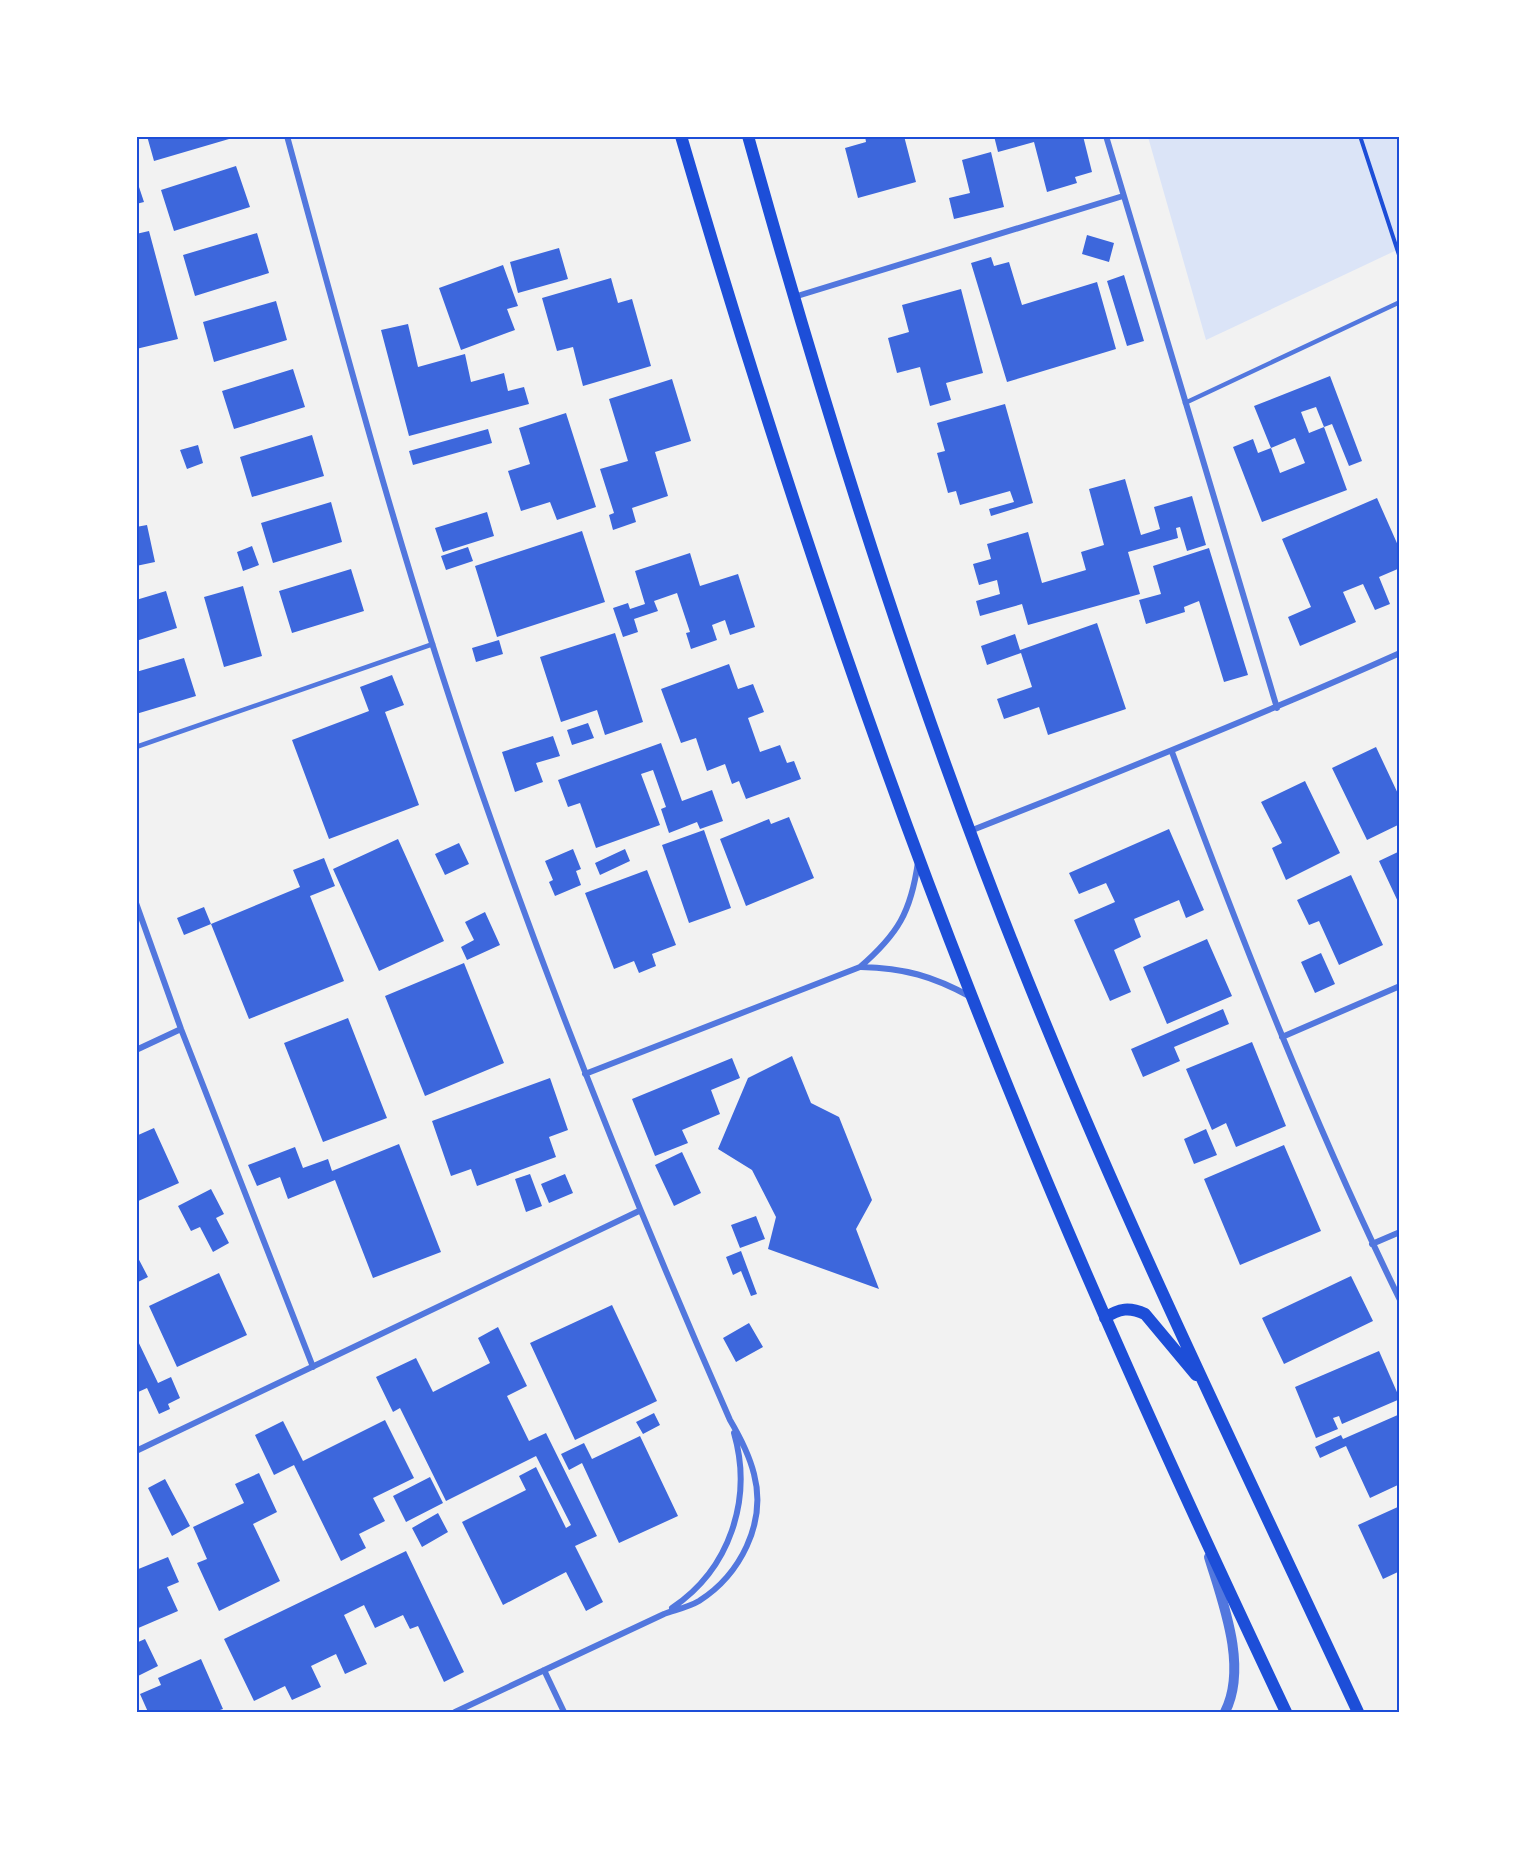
<svg xmlns="http://www.w3.org/2000/svg" width="1536" height="1849" font-family="'PT Sans',sans-serif">
	<rect width="100%" height="100%" fill="#f2f2f2"/>
	<path fill="#dbe4f7" d="M1148,137H1399V249L1206,340Z"/>
	<path fill="#3d67dc" d="M147,136H228L229,139L154,161Z
		M865,136H904L916,182L858,198L845,148L866,142Z
		M994,136H1083L1092,172L1075,177L1077,183L1047,192L1034,142L998,152Z
		M991,152L1004,207L954,219L949,198L970,193L962,160Z
		M236,166L250,207L174,231L161,190Z
		M136,178L144,202L136,204Z
		M149,231L178,339L136,349V234Z
		M257,233L269,273L195,296L183,255Z
		M1087,235L1114,243L1109,262L1082,254Z
		M559,248L568,279L518,293L510,262Z
		M991,257L994,266L1009,262L1022,305L1097,282L1116,349L1007,382L971,263Z
		M503,265L518,306L507,309L515,330L461,350L439,288Z
		M1124,275L1144,341L1127,346L1107,281Z
		M611,278L618,303L632,299L651,366L583,386L573,347L557,351L542,298Z
		M961,289L983,373L946,383L951,400L930,406L920,367L897,373L888,338L909,332L902,305Z
		M276,301L287,340L214,362L203,322Z
		M408,324L418,367L465,354L471,382L504,373L508,391L524,387L529,404L409,436L381,330Z
		M293,369L305,407L234,429L222,391Z
		M1330,376L1362,461L1349,466L1332,424L1324,427L1316,407L1301,412L1309,433L1324,427L1347,490L1262,522L1233,447L1253,439L1258,453L1271,448L1280,473L1305,463L1295,438L1271,448L1254,406Z
		M672,379L691,441L655,452L668,496L632,508L636,522L613,530L609,515L614,513L600,469L628,461L609,399Z
		M1005,404L1033,503L991,516L989,509L1014,502L1010,491L960,505L956,491L948,493L937,453L945,451L937,423Z
		M566,413L596,507L557,520L550,502L521,511L508,471L530,464L519,428Z
		M488,429L492,443L413,465L409,451Z
		M312,435L324,476L252,497L240,457Z
		M198,445L203,463L187,469L180,450Z
		M1125,479L1141,535L1160,529L1154,507L1192,496L1206,545L1187,551L1180,527L1176,528L1178,538L1128,552L1140,594L1028,625L1022,604L980,616L976,601L1000,594L997,580L979,585L973,564L991,559L987,544L1028,532L1042,583L1086,570L1081,552L1104,545L1089,489Z
		M1377,498L1400,550V568L1379,577L1390,604L1375,610L1363,584L1343,592L1356,622L1300,646L1288,617L1311,607L1282,539Z
		M331,502L342,542L273,563L261,523Z
		M487,512L494,536L443,552L435,528Z
		M147,525L155,562L136,566V527Z
		M582,531L605,602L497,637L475,566Z
		M252,546L259,565L243,571L237,552Z
		M468,547L473,561L446,570L441,556Z
		M1209,548L1248,675L1224,682L1199,601L1184,607L1185,612L1146,624L1139,600L1161,594L1153,566Z
		M690,553L700,586L738,574L755,627L730,635L725,620L712,625L717,640L691,649L686,633L690,632L677,593L654,601L658,611L634,619L638,632L623,637L613,608L628,603L630,609L645,604L635,571Z
		M351,569L364,611L292,633L279,591Z
		M243,586L262,656L224,667L204,597Z
		M166,591L177,628L136,641V600Z
		M1097,623L1126,709L1048,735L1039,707L1004,719L997,699L1032,687L1021,653L987,665L981,646L1015,634L1020,650Z
		M615,633L643,722L605,735L597,710L561,722L540,657Z
		M499,640L503,654L476,662L472,648Z
		M184,658L196,696L136,714V672Z
		M729,664L738,689L753,684L764,712L748,718L760,752L780,745L787,763L794,761L801,779L746,799L739,781L732,784L725,764L707,771L696,738L681,743L661,689Z
		M392,675L404,705L385,712L419,805L329,839L292,740L369,711L360,687Z
		M588,723L594,738L572,745L567,730Z
		M553,736L560,756L536,763L543,782L515,792L502,752Z
		M661,743L682,801L712,790L723,821L700,829L697,822L669,833L661,809L666,807L653,770L641,774L660,825L596,848L580,803L568,807L558,780Z
		M1376,747L1400,798V824L1367,840L1332,768Z
		M1305,781L1340,853L1286,880L1272,848L1282,843L1261,802Z
		M789,817L814,878L746,906L720,839L769,819L771,824Z
		M1169,829L1204,910L1186,918L1179,900L1134,919L1141,937L1114,950L1131,992L1110,1001L1074,920L1115,902L1106,883L1079,894L1069,873Z
		M704,830L731,908L689,923L662,845Z
		M398,839L444,941L379,971L333,869Z
		M459,843L469,864L445,875L435,854Z
		M573,849L581,869L576,871L581,885L555,896L549,882L553,880L545,861Z
		M625,849L630,861L600,875L595,863Z
		M1400,851V906L1379,861Z
		M324,858L335,886L310,896L344,981L249,1019L211,924L300,887L293,870Z
		M647,870L676,945L652,954L656,966L639,973L634,961L614,969L585,893Z
		M1351,875L1383,945L1339,965L1319,921L1309,925L1297,900Z
		M204,907L211,924L184,935L177,918Z
		M485,912L500,945L467,960L461,947L474,940L465,922Z
		M1207,939L1232,996L1167,1024L1143,967Z
		M1321,953L1335,984L1315,993L1301,962Z
		M464,963L504,1063L425,1096L385,996Z
		M1223,1009L1229,1024L1174,1047L1180,1061L1143,1077L1131,1049Z
		M348,1018L387,1118L323,1142L284,1043Z
		M1252,1042L1286,1126L1236,1147L1226,1123L1212,1130L1186,1069Z
		M792,1056L811,1103L839,1117L872,1200L856,1229L879,1289L768,1249L776,1217L752,1170L718,1149L748,1078Z
		M732,1058L740,1078L711,1090L720,1114L682,1130L688,1143L655,1156L632,1099Z
		M550,1078L568,1130L549,1137L556,1157L477,1186L471,1169L451,1176L432,1121Z
		M154,1128L179,1183L136,1202V1136Z
		M1206,1129L1217,1155L1194,1164L1184,1139Z
		M399,1144L441,1252L373,1278L335,1180L288,1199L280,1177L257,1186L248,1165L295,1147L303,1168L328,1159L332,1171Z
		M1284,1145L1321,1231L1240,1265L1204,1179Z
		M682,1152L701,1193L674,1206L655,1165Z
		M530,1174L542,1206L526,1212L515,1179Z
		M565,1174L573,1193L549,1203L541,1184Z
		M211,1189L224,1214L216,1218L229,1243L213,1252L200,1227L191,1231L178,1206Z
		M756,1216L765,1239L740,1248L731,1225Z
		M741,1251L757,1294L751,1296L741,1271L733,1275L726,1257Z
		M136,1254L148,1277L136,1283Z
		M219,1273L247,1335L177,1367L149,1306Z
		M1351,1276L1373,1321L1284,1364L1262,1318Z
		M612,1305L657,1401L575,1440L530,1343Z
		M749,1323L763,1347L736,1362L723,1338Z
		M498,1327L527,1386L507,1396L529,1441L546,1433L597,1536L575,1546L603,1602L586,1611L566,1572L503,1605L462,1522L526,1490L519,1476L536,1467L566,1528L571,1525L536,1456L446,1501L400,1408L393,1412L376,1377L416,1358L433,1392L490,1363L478,1338Z
		M136,1337L158,1383L171,1377L180,1398L168,1404L170,1409L159,1414L147,1388L136,1393Z
		M1379,1351L1400,1399L1342,1424L1339,1416L1333,1418L1338,1429L1316,1438L1295,1387Z
		M654,1413L660,1425L643,1434L636,1422Z
		M1400,1414V1484L1370,1498L1346,1446L1320,1458L1315,1447L1341,1435L1343,1439Z
		M385,1420L414,1478L373,1498L385,1521L359,1534L366,1548L341,1561L294,1465L274,1475L255,1435L283,1421L303,1461Z
		M640,1436L678,1516L619,1543L582,1463L569,1470L561,1454L584,1443L592,1459Z
		M259,1473L277,1512L253,1524L280,1581L219,1611L197,1563L207,1559L193,1527L244,1503L235,1484Z
		M430,1477L443,1503L406,1522L393,1496Z
		M165,1479L190,1526L172,1536L148,1488Z
		M1400,1506V1571L1383,1579L1358,1525Z
		M438,1513L448,1532L422,1547L412,1528Z
		M406,1551L464,1672L444,1682L418,1626L410,1629L403,1615L375,1628L364,1605L344,1615L367,1664L345,1674L336,1654L311,1666L321,1687L292,1700L285,1686L254,1701L224,1639Z
		M168,1557L179,1582L167,1587L178,1611L136,1629V1570Z
		M145,1639L158,1666L136,1677V1643Z
		M201,1659L223,1709L214,1712H148L140,1694L161,1685L158,1678Z"/>
	<g fill="none" stroke-linecap="round" stroke-linejoin="round">
		<path stroke="#1d4ed8" stroke-width="4" d="M1360,136L1400,258"/>
		<path stroke="#5277de" stroke-width="4.5" d="M1185,403L1400,302
			M136,747L433,644"/>
		<path stroke="#5277de" stroke-width="6" d="M287,136C347,356 406,576 481,791C555,1004 639,1213 730,1420C740,1437 749,1454 754,1474C767,1523 740,1575 699,1601C689,1607 675,1610 664,1614L455,1712
			M1106,136L1277,708
			M794,297L1123,196
			M1172,752C1241,938 1313,1122 1400,1300
			M970,831C1115,774 1257,717 1400,653
			M136,903L181,1029L313,1367
			M861,967C904,968 933,976 971,997
			M1282,1037L1400,986
			M136,1050L181,1029
			M585,1074L860,967C898,934 911,912 918,862
			M1372,1244L1400,1232
			M136,1451L639,1211
			M672,1608C730,1569 753,1499 734,1433
			M544,1670L564,1712"/>
		<path stroke="#5277de" stroke-width="10" d="M1209,1557C1223,1603 1248,1667 1225,1712"/>
		<path stroke="#1d4ed8" stroke-width="12" d="M681,136C766,427 861,715 972,997C1067,1240 1175,1477 1286,1712
			M748,136C832,437 926,735 1045,1023C1141,1257 1252,1484 1358,1712
			M1105,1318C1119,1308 1130,1307 1145,1314L1196,1375"/>
	</g>
	<rect width="1536" height="1849" fill="none" stroke="#ffffff" stroke-width="276"/>
	<rect x="138" y="138" width="1260" height="1573" fill="none" stroke="#1d4ed8" stroke-width="2"/>
</svg>
